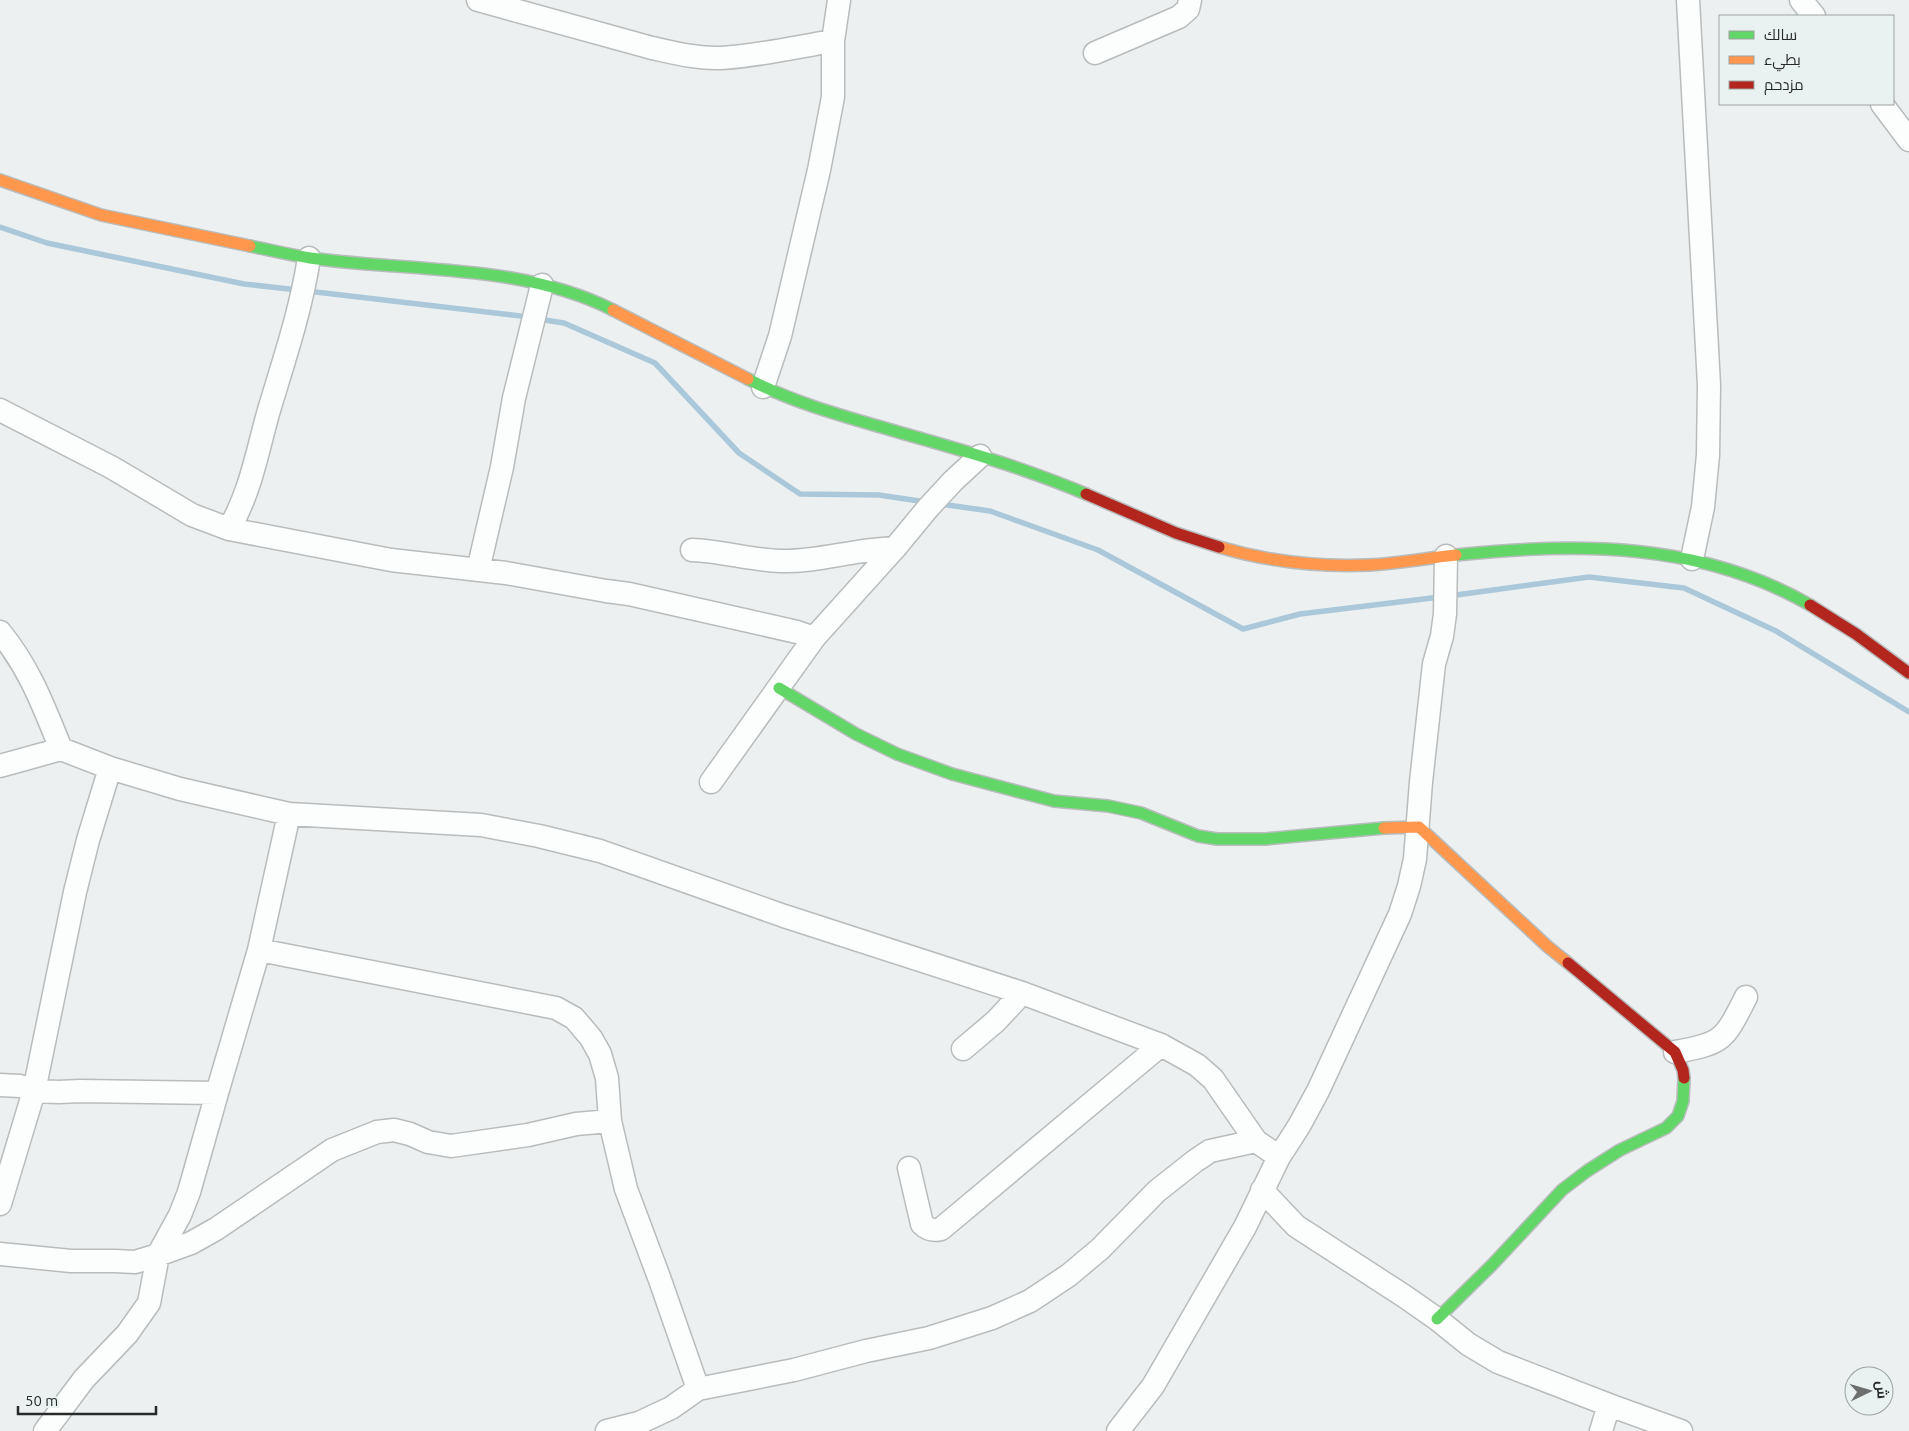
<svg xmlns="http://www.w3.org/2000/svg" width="1909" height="1431" font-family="Ubuntu,Cairo,sans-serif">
	<rect width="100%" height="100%" fill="#ecf0f0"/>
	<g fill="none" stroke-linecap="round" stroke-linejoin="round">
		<path stroke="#abc8da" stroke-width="5.5" d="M0,227L47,243L244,284L298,290
			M307,291L529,317
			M538,319L564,323L655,363L739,453L800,494L879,495L926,502
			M940,504L990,511L1098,550L1243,629L1300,614L1440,597
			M1449,596L1589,577L1684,588L1776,631L1909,712"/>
		<g stroke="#b9bcbc" stroke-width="25">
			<path id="street" d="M478,0L652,48C675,53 698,59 721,58C758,56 796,47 833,41V97L819,170L780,336L763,387
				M1688,0L1709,385L1708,455L1703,507L1692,559
				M1801,0L1814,16
				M833,41L839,0
				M1095,53L1179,17L1188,9L1190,0
				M1882,104L1909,140
				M0,410L111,467L192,515L229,529C251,491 257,452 269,410C284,360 301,310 309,258
				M229,529L391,560L506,573L606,591L629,594L797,632L814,638
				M692,550C722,551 750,560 780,561C805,562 831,556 857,552C869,550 882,549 895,548
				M478,570L502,467L514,398L542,285
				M0,632C30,669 43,705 61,749
				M0,766L61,749L110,768L180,789L289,814L481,825L539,836L600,851L784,916L1022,993L1161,1045L1197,1065L1213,1079L1256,1141L1279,1157
				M711,782L814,638L895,548L928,508L953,481L980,456
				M259,950L556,1008L574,1018L591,1038L600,1054L607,1078L610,1121L626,1189L660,1280L698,1389
				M963,1049L996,1021L1022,993
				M1675,1052C1724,1043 1724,1040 1746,997
				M0,1085L20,1086L34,1091L59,1092L80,1091L217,1093L189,1192L180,1215L158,1255L149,1303L127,1334L84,1379L45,1431
				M217,1093L259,950L289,814
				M909,1168L922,1224C928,1230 933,1231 941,1229L1161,1045
				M1262,1190L1296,1226L1404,1296L1437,1319L1468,1344L1498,1362L1609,1405L1681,1431
				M0,1204L34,1091L75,892L88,840L110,768
				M0,1254L71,1261H115L135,1262L158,1255L191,1243L216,1229L332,1150L377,1132L394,1130L410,1134L428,1142L451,1146L528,1135L576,1124L610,1121
				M607,1431L639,1423L658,1414L671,1408L698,1389L794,1370L866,1351L929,1338L992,1318L1030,1301L1069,1275L1100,1249L1157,1191L1195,1161L1210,1151L1256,1141
				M1118,1431L1153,1386L1245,1227L1279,1157L1299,1126L1318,1091L1400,914L1409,886L1415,859L1421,782L1434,664L1442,636L1445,614L1446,556
				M1601,1431L1609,1405"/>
		</g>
		<g stroke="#b9bcbc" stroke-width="14">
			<path id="fast" d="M250,246C270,250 290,255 310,258C410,272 520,263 613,310
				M748,379C796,404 847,417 898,432C962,450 1025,468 1086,494
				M1456,555C1577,542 1701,542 1810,605
				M779,688L856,734L897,754L952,774L1054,801L1108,806L1141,813L1198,836L1217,839H1265L1384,828
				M1437,1319L1492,1265L1562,1190L1587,1171L1620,1150L1666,1128L1678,1116L1683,1101L1684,1078"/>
		</g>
		<g stroke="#b9bcbc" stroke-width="14">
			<path id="slow" d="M0,180L101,215L250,246
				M613,310L748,379
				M1219,547C1266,561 1318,567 1368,565C1397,564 1427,558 1456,555
				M1384,828L1419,827L1547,946L1568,963"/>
		</g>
		<g stroke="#b9bcbc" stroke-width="14">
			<path id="jam" d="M1086,494L1176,533L1219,547
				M1810,605L1856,634L1909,673
				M1568,963L1675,1052L1683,1070L1684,1078"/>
		</g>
		<use href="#street" stroke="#fcfdfd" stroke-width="22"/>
		<use href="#fast" stroke="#63d668" stroke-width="11"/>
		<use href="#slow" stroke="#ff974d" stroke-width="11"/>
		<use href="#jam" stroke="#b3261e" stroke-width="11"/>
	</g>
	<rect x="1719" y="15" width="175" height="90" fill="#eaf2f1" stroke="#9ca2a1"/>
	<rect x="1729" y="31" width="25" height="8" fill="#63d668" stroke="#9ca2a1"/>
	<text x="1764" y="40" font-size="15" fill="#282a2a">سالك</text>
	<rect x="1729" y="56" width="25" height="8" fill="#ff974d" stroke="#9ca2a1"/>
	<text x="1764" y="65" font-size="15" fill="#282a2a">بطيء</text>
	<rect x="1729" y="81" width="25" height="8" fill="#b3261e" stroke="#9ca2a1"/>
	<text x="1764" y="90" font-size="15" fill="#282a2a">مزدحم</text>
	<g transform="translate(1869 1391) rotate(85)"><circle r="24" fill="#eaf2f1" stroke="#9ca2a1"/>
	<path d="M0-4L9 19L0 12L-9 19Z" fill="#6d6f6f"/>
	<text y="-8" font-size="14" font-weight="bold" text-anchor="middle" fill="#282a2a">ش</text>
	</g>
	<path d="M18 1406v8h138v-8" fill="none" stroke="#282a2a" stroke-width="2.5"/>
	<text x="25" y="1406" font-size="15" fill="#282a2a" stroke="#eaf2f1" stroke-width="4" paint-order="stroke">50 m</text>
</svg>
